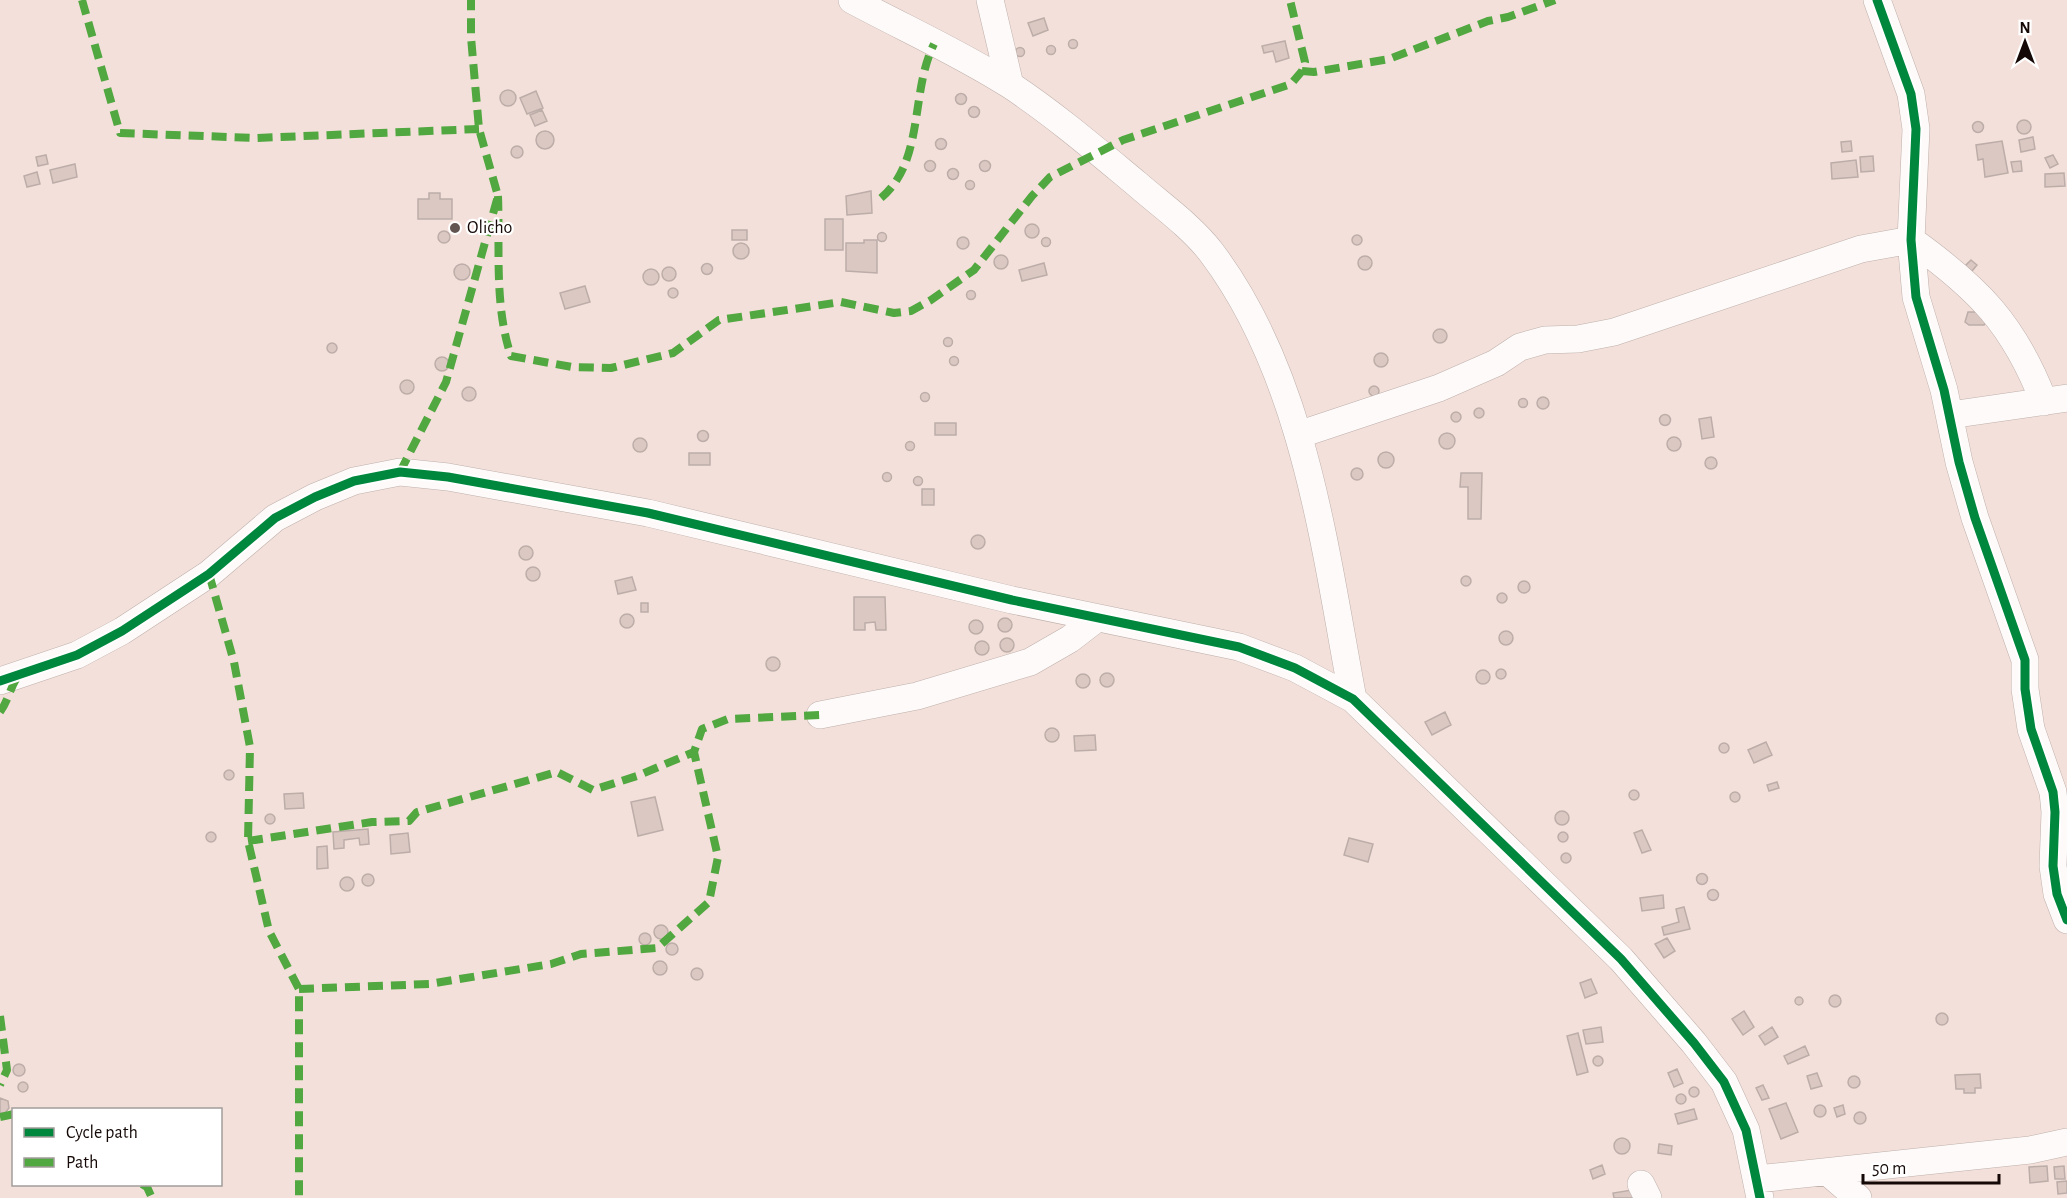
<svg xmlns="http://www.w3.org/2000/svg" width="2067" height="1198" font-family="'Alegreya Sans',sans-serif">
	<rect width="100%" height="100%" fill="#f4e0da"/>
	<path fill="#dbc8c2" stroke="#bcada9" stroke-width="1.5" d="M1044,18L1048,30L1033,36L1028,23Z
		M1068.5 44a4.5 4.5 0 1 1 9 0a4.5 4.5 0 1 1-9 0Z
		M1285,41L1289,58L1276,62L1273,51L1264,53L1262,46Z
		M1046.5 50a4.5 4.5 0 1 1 9 0a4.5 4.5 0 1 1-9 0Z
		M1015.5 52a4.5 4.5 0 1 1 9 0a4.5 4.5 0 1 1-9 0Z
		M500 98a8 8 0 1 1 16 0a8 8 0 1 1-16 0Z
		M536,91L543,108L527,114L520,98Z
		M955.5 99a5.5 5.5 0 1 1 11 0a5.5 5.5 0 1 1-11 0Z
		M968.5 112a5.5 5.5 0 1 1 11 0a5.5 5.5 0 1 1-11 0Z
		M542,110L547,121L535,126L530,115Z
		M2017 127a7 7 0 1 1 14 0a7 7 0 1 1-14 0Z
		M1972.5 127a5.5 5.5 0 1 1 11 0a5.5 5.5 0 1 1-11 0Z
		M536 140a9 9 0 1 1 18 0a9 9 0 1 1-18 0Z
		M2033,137L2035,149L2021,152L2019,140Z
		M935.5 144a5.5 5.5 0 1 1 11 0a5.5 5.5 0 1 1-11 0Z
		M1851,141L1852,151L1842,152L1841,142Z
		M2002,141L2008,173L1985,177L1983,159L1978,160L1976,145Z
		M511 152a6 6 0 1 1 12 0a6 6 0 1 1-12 0Z
		M46,155L48,164L38,166L36,157Z
		M2053,155L2058,164L2050,168L2045,158Z
		M1873,156L1874,171L1861,172L1860,157Z
		M1856,160L1858,177L1832,179L1831,163Z
		M924.5 166a5.5 5.5 0 1 1 11 0a5.5 5.5 0 1 1-11 0Z
		M979.5 166a5.5 5.5 0 1 1 11 0a5.5 5.5 0 1 1-11 0Z
		M2021,161L2022,171L2013,172L2011,162Z
		M75,164L77,177L53,183L50,170Z
		M947.5 174a5.5 5.5 0 1 1 11 0a5.5 5.5 0 1 1-11 0Z
		M37,172L40,184L27,187L24,176Z
		M2064,173L2065,186L2045,187V174Z
		M965.5 185a4.5 4.5 0 1 1 9 0a4.5 4.5 0 1 1-9 0Z
		M871,191L872,213L847,215L846,196Z
		M429,193H440V199H452V219H418V199H429Z
		M825,219H843V250H825Z
		M1025 231a7 7 0 1 1 14 0a7 7 0 1 1-14 0Z
		M732,230H747V240H732Z
		M438 237a6 6 0 1 1 12 0a6 6 0 1 1-12 0Z
		M877.5 237a4.5 4.5 0 1 1 9 0a4.5 4.5 0 1 1-9 0Z
		M1352 240a5 5 0 1 1 10 0a5 5 0 1 1-10 0Z
		M957 243a6 6 0 1 1 12 0a6 6 0 1 1-12 0Z
		M1041.5 242a4.5 4.5 0 1 1 9 0a4.5 4.5 0 1 1-9 0Z
		M864,240H877V273L846,271V243H864Z
		M733 251a8 8 0 1 1 16 0a8 8 0 1 1-16 0Z
		M994 262a7 7 0 1 1 14 0a7 7 0 1 1-14 0Z
		M1358 263a7 7 0 1 1 14 0a7 7 0 1 1-14 0Z
		M1971,260L1977,265L1972,271L1965,266Z
		M1044,263L1047,275L1022,281L1019,270Z
		M701.5 269a5.5 5.5 0 1 1 11 0a5.5 5.5 0 1 1-11 0Z
		M454 272a8 8 0 1 1 16 0a8 8 0 1 1-16 0Z
		M662 274a7 7 0 1 1 14 0a7 7 0 1 1-14 0Z
		M643 277a8 8 0 1 1 16 0a8 8 0 1 1-16 0Z
		M585,286L590,302L565,309L560,293Z
		M668 293a5 5 0 1 1 10 0a5 5 0 1 1-10 0Z
		M966.5 295a4.5 4.5 0 1 1 9 0a4.5 4.5 0 1 1-9 0Z
		M1968,312H1983L1987,321L1984,325H1969L1965,322Z
		M1433 336a7 7 0 1 1 14 0a7 7 0 1 1-14 0Z
		M943.5 342a4.5 4.5 0 1 1 9 0a4.5 4.5 0 1 1-9 0Z
		M327 348a5 5 0 1 1 10 0a5 5 0 1 1-10 0Z
		M1374 360a7 7 0 1 1 14 0a7 7 0 1 1-14 0Z
		M949.5 361a4.5 4.5 0 1 1 9 0a4.5 4.5 0 1 1-9 0Z
		M435 364a7 7 0 1 1 14 0a7 7 0 1 1-14 0Z
		M400 387a7 7 0 1 1 14 0a7 7 0 1 1-14 0Z
		M1369 391a5 5 0 1 1 10 0a5 5 0 1 1-10 0Z
		M462 394a7 7 0 1 1 14 0a7 7 0 1 1-14 0Z
		M920.5 397a4.5 4.5 0 1 1 9 0a4.5 4.5 0 1 1-9 0Z
		M1537 403a6 6 0 1 1 12 0a6 6 0 1 1-12 0Z
		M1518.5 403a4.5 4.5 0 1 1 9 0a4.5 4.5 0 1 1-9 0Z
		M1474 413a5 5 0 1 1 10 0a5 5 0 1 1-10 0Z
		M1451 417a5 5 0 1 1 10 0a5 5 0 1 1-10 0Z
		M1659.5 420a5.5 5.5 0 1 1 11 0a5.5 5.5 0 1 1-11 0Z
		M1711,417L1714,437L1702,439L1699,419Z
		M935,423H956V435H935Z
		M697.5 436a5.5 5.5 0 1 1 11 0a5.5 5.5 0 1 1-11 0Z
		M1439 441a8 8 0 1 1 16 0a8 8 0 1 1-16 0Z
		M1667 444a7 7 0 1 1 14 0a7 7 0 1 1-14 0Z
		M633 445a7 7 0 1 1 14 0a7 7 0 1 1-14 0Z
		M905.5 446a4.5 4.5 0 1 1 9 0a4.5 4.5 0 1 1-9 0Z
		M1378 460a8 8 0 1 1 16 0a8 8 0 1 1-16 0Z
		M689,453H710V465H689Z
		M1705 463a6 6 0 1 1 12 0a6 6 0 1 1-12 0Z
		M1351 474a6 6 0 1 1 12 0a6 6 0 1 1-12 0Z
		M882.5 477a4.5 4.5 0 1 1 9 0a4.5 4.5 0 1 1-9 0Z
		M1461,473H1482L1481,519H1468V487H1460Z
		M913.5 481a4.5 4.5 0 1 1 9 0a4.5 4.5 0 1 1-9 0Z
		M922,489H934V505H922Z
		M971 542a7 7 0 1 1 14 0a7 7 0 1 1-14 0Z
		M519 553a7 7 0 1 1 14 0a7 7 0 1 1-14 0Z
		M526 574a7 7 0 1 1 14 0a7 7 0 1 1-14 0Z
		M1461 581a5 5 0 1 1 10 0a5 5 0 1 1-10 0Z
		M632,577L636,590L618,594L615,581Z
		M1518 587a6 6 0 1 1 12 0a6 6 0 1 1-12 0Z
		M1497 598a5 5 0 1 1 10 0a5 5 0 1 1-10 0Z
		M854,597H885L886,630H876L875,622L865,623V630H854Z
		M641,603H648V612H641Z
		M620 621a7 7 0 1 1 14 0a7 7 0 1 1-14 0Z
		M998 625a7 7 0 1 1 14 0a7 7 0 1 1-14 0Z
		M969 627a7 7 0 1 1 14 0a7 7 0 1 1-14 0Z
		M1499 638a7 7 0 1 1 14 0a7 7 0 1 1-14 0Z
		M1000 645a7 7 0 1 1 14 0a7 7 0 1 1-14 0Z
		M975 648a7 7 0 1 1 14 0a7 7 0 1 1-14 0Z
		M766 664a7 7 0 1 1 14 0a7 7 0 1 1-14 0Z
		M1496 674a5 5 0 1 1 10 0a5 5 0 1 1-10 0Z
		M1476 677a7 7 0 1 1 14 0a7 7 0 1 1-14 0Z
		M1100 680a7 7 0 1 1 14 0a7 7 0 1 1-14 0Z
		M1076 681a7 7 0 1 1 14 0a7 7 0 1 1-14 0Z
		M1445,712L1451,725L1432,735L1425,722Z
		M1045 735a7 7 0 1 1 14 0a7 7 0 1 1-14 0Z
		M1095,735L1096,750L1075,751L1074,736Z
		M1766,742L1772,755L1754,763L1748,750Z
		M1719 748a5 5 0 1 1 10 0a5 5 0 1 1-10 0Z
		M224 775a5 5 0 1 1 10 0a5 5 0 1 1-10 0Z
		M1777,782L1779,788L1769,791L1767,785Z
		M1629 795a5 5 0 1 1 10 0a5 5 0 1 1-10 0Z
		M1730 797a5 5 0 1 1 10 0a5 5 0 1 1-10 0Z
		M303,793L304,808L285,809L284,794Z
		M655,797L663,830L638,836L631,802Z
		M1555 818a7 7 0 1 1 14 0a7 7 0 1 1-14 0Z
		M265 819a5 5 0 1 1 10 0a5 5 0 1 1-10 0Z
		M368,829L369,844L360,845L359,838L344,840V848L334,849L333,832Z
		M1642,830L1651,850L1642,853L1634,833Z
		M1558 837a5 5 0 1 1 10 0a5 5 0 1 1-10 0Z
		M206 837a5 5 0 1 1 10 0a5 5 0 1 1-10 0Z
		M408,833L410,852L391,854L390,835Z
		M1349,838L1373,844L1368,862L1344,855Z
		M327,846L328,868L317,869V847Z
		M1561 858a5 5 0 1 1 10 0a5 5 0 1 1-10 0Z
		M1696.5 879a5.5 5.5 0 1 1 11 0a5.5 5.5 0 1 1-11 0Z
		M362 880a6 6 0 1 1 12 0a6 6 0 1 1-12 0Z
		M340 884a7 7 0 1 1 14 0a7 7 0 1 1-14 0Z
		M1707.5 895a5.5 5.5 0 1 1 11 0a5.5 5.5 0 1 1-11 0Z
		M1663,895L1664,908L1642,911L1640,898Z
		M1684,907L1690,929L1664,935L1662,927L1679,922L1676,909Z
		M654 932a7 7 0 1 1 14 0a7 7 0 1 1-14 0Z
		M639 939a6 6 0 1 1 12 0a6 6 0 1 1-12 0Z
		M1667,938L1675,951L1664,958L1655,944Z
		M666 949a6 6 0 1 1 12 0a6 6 0 1 1-12 0Z
		M653 968a7 7 0 1 1 14 0a7 7 0 1 1-14 0Z
		M691 974a6 6 0 1 1 12 0a6 6 0 1 1-12 0Z
		M1591,979L1597,993L1585,998L1580,983Z
		M1829 1001a6 6 0 1 1 12 0a6 6 0 1 1-12 0Z
		M1795 1001a4 4 0 1 1 8 0a4 4 0 1 1-8 0Z
		M1744,1011L1754,1027L1743,1035L1732,1019Z
		M1936 1019a6 6 0 1 1 12 0a6 6 0 1 1-12 0Z
		M1601,1027L1603,1042L1586,1044L1583,1030Z
		M1772,1027L1778,1037L1765,1045L1759,1036Z
		M1578,1033L1588,1072L1577,1075L1567,1036Z
		M1805,1046L1809,1055L1788,1064L1784,1056Z
		M1593 1061a5 5 0 1 1 10 0a5 5 0 1 1-10 0Z
		M13 1070a6 6 0 1 1 12 0a6 6 0 1 1-12 0Z
		M1677,1069L1683,1083L1674,1087L1668,1073Z
		M1817,1073L1822,1086L1811,1089L1807,1076Z
		M1980,1074L1981,1088H1975V1093H1964V1089H1956L1955,1075Z
		M1848 1082a6 6 0 1 1 12 0a6 6 0 1 1-12 0Z
		M18 1087a5 5 0 1 1 10 0a5 5 0 1 1-10 0Z
		M1763,1085L1769,1098L1762,1100L1756,1088Z
		M1689 1092a5 5 0 1 1 10 0a5 5 0 1 1-10 0Z
		M1676 1099a5 5 0 1 1 10 0a5 5 0 1 1-10 0Z
		M0,1098L8,1101L9,1108L5,1113H0Z
		M1786,1103L1798,1132L1781,1139L1769,1109Z
		M1843,1105L1845,1114L1837,1117L1834,1108Z
		M1814 1111a6 6 0 1 1 12 0a6 6 0 1 1-12 0Z
		M1694,1109L1697,1119L1678,1124L1675,1114Z
		M1854 1118a6 6 0 1 1 12 0a6 6 0 1 1-12 0Z
		M1614 1146a8 8 0 1 1 16 0a8 8 0 1 1-16 0Z
		M1659,1144L1672,1146L1671,1155L1658,1153Z
		M1602,1165L1605,1174L1593,1179L1590,1170Z
		M2047,1166L2048,1181L2030,1183L2029,1167Z
		M2064,1166L2065,1179H2055L2054,1167Z
		M2067,1181V1193L2058,1194L2057,1182Z
		M1638,1189L1640,1198H1614L1613,1193Z"/>
	<g fill="none" stroke-linecap="round" stroke-linejoin="round">
		<g stroke="#beb0ab" stroke-width="28">
			<path id="minor" d="M852,0C904,28 960,53 1010,85C1054,114 1096,150 1137,184C1161,205 1191,226 1211,252C1305,376 1325,550 1353,699
				M990,0L1010,85
				M1877,0L1911,94L1916,129L1911,240L1916,297L1944,390L1959,462L1975,518L2025,660V689L2031,729L2053,792L2055,812L2053,866L2057,894L2067,920
				M1950,415L2067,398
				M1298,435L1439,388L1496,363L1520,347L1545,340L1578,339L1614,332L1861,249L1911,240C1978,288 2014,324 2044,402
				M0,681L77,655L122,631L209,574L275,518L315,497L354,481L400,472L448,477L648,513L1012,600L1239,647L1295,668L1353,699L1621,959L1694,1043L1724,1082L1746,1130L1760,1198
				M820,715L917,696L1030,662L1070,639L1096,619
				M1830,1174L1858,1198
				M1757,1179L2030,1150L2067,1142
				M1641,1184L1648,1198"/>
		</g>
		<use href="#minor" stroke="#fdfaf9" stroke-width="27"/>
		<path stroke="#51a740" stroke-width="8" stroke-dasharray="15 8" stroke-linecap="butt" d="M82,0L120,133L256,138L479,129
			M1302,71L1314,72L1389,59L1488,21L1508,17L1555,0
			M498,196C500,249 494,305 511,356L572,367L611,368L673,353L719,320L841,302L894,313L911,311L931,300L974,270L1032,196L1050,177L1123,140L1291,84L1302,71L1305,62L1290,0
			M881,198C925,161 910,92 934,44
			M400,472L446,382L498,196L479,129L471,37V0
			M209,574L234,662L250,747L248,841L269,931L299,989V1198
			M0,712C8,701 10,688 18,676
			M248,841L372,822L409,821L417,812L557,772L593,790L637,776L694,752
			M299,989L429,984L551,964L581,954L657,948L709,902L718,857L694,752L702,729L728,719L820,715
			M0,1016L7,1070L0,1085
			M0,1117L14,1114
			M142,1184L147,1187L152,1198"/>
		<g stroke="#fff" stroke-width="13">
			<path id="cycleway" d="M1877,0L1911,94L1916,129L1911,240L1916,297L1944,390L1959,462L1975,518L2025,660V689L2031,729L2053,792L2055,812L2053,866L2057,894L2067,920
				M0,681L77,655L122,631L209,574L275,518L315,497L354,481L400,472L448,477L648,513L1012,600L1239,647L1295,668L1353,699L1621,959L1694,1043L1724,1082L1746,1130L1760,1198"/>
		</g>
		<use href="#cycleway" stroke="#00873e" stroke-width="9"/>
	</g>
	<circle fill="#625450" stroke="#fff" stroke-width="2" cx="455" cy="228" r="6"/>
	<g text-anchor="middle" dominant-baseline="central" stroke-width="4.5" stroke-linejoin="round" paint-order="stroke">
		<g font-size="18" fill="#140906" stroke="#fff" text-anchor="start">
			<text x="467" y="228">Olicho</text>
		</g>
	</g>
	<rect x="12" y="1108" width="210" height="78" fill="#ffffff" stroke="#a19d9b" stroke-width="1.5"/>
	<rect x="24" y="1128" width="30" height="9" fill="#00873e" stroke="#a19d9b" stroke-width="1.5"/>
	<text x="66" y="1138" font-size="18" fill="#140906">Cycle path</text>
	<rect x="24" y="1158" width="30" height="9" fill="#51a740" stroke="#a19d9b" stroke-width="1.5"/>
	<text x="66" y="1168" font-size="18" fill="#140906">Path</text>
	<g transform="translate(2025 42)" stroke="#ffffff" stroke-width="4.5" paint-order="stroke">
	<path d="M0-4.5L10 22L0 15L-10 22Z" fill="#140906"/>
	<text y="-9" font-size="16" font-weight="bold" text-anchor="middle" fill="#140906">N</text>
	</g>
	<path d="M1863 1174v9h136v-9" fill="none" stroke="#140906" stroke-width="3"/>
	<text x="1872" y="1174" font-size="18" fill="#140906" stroke="#ffffff" stroke-width="4.5" paint-order="stroke">50 m</text>
</svg>
